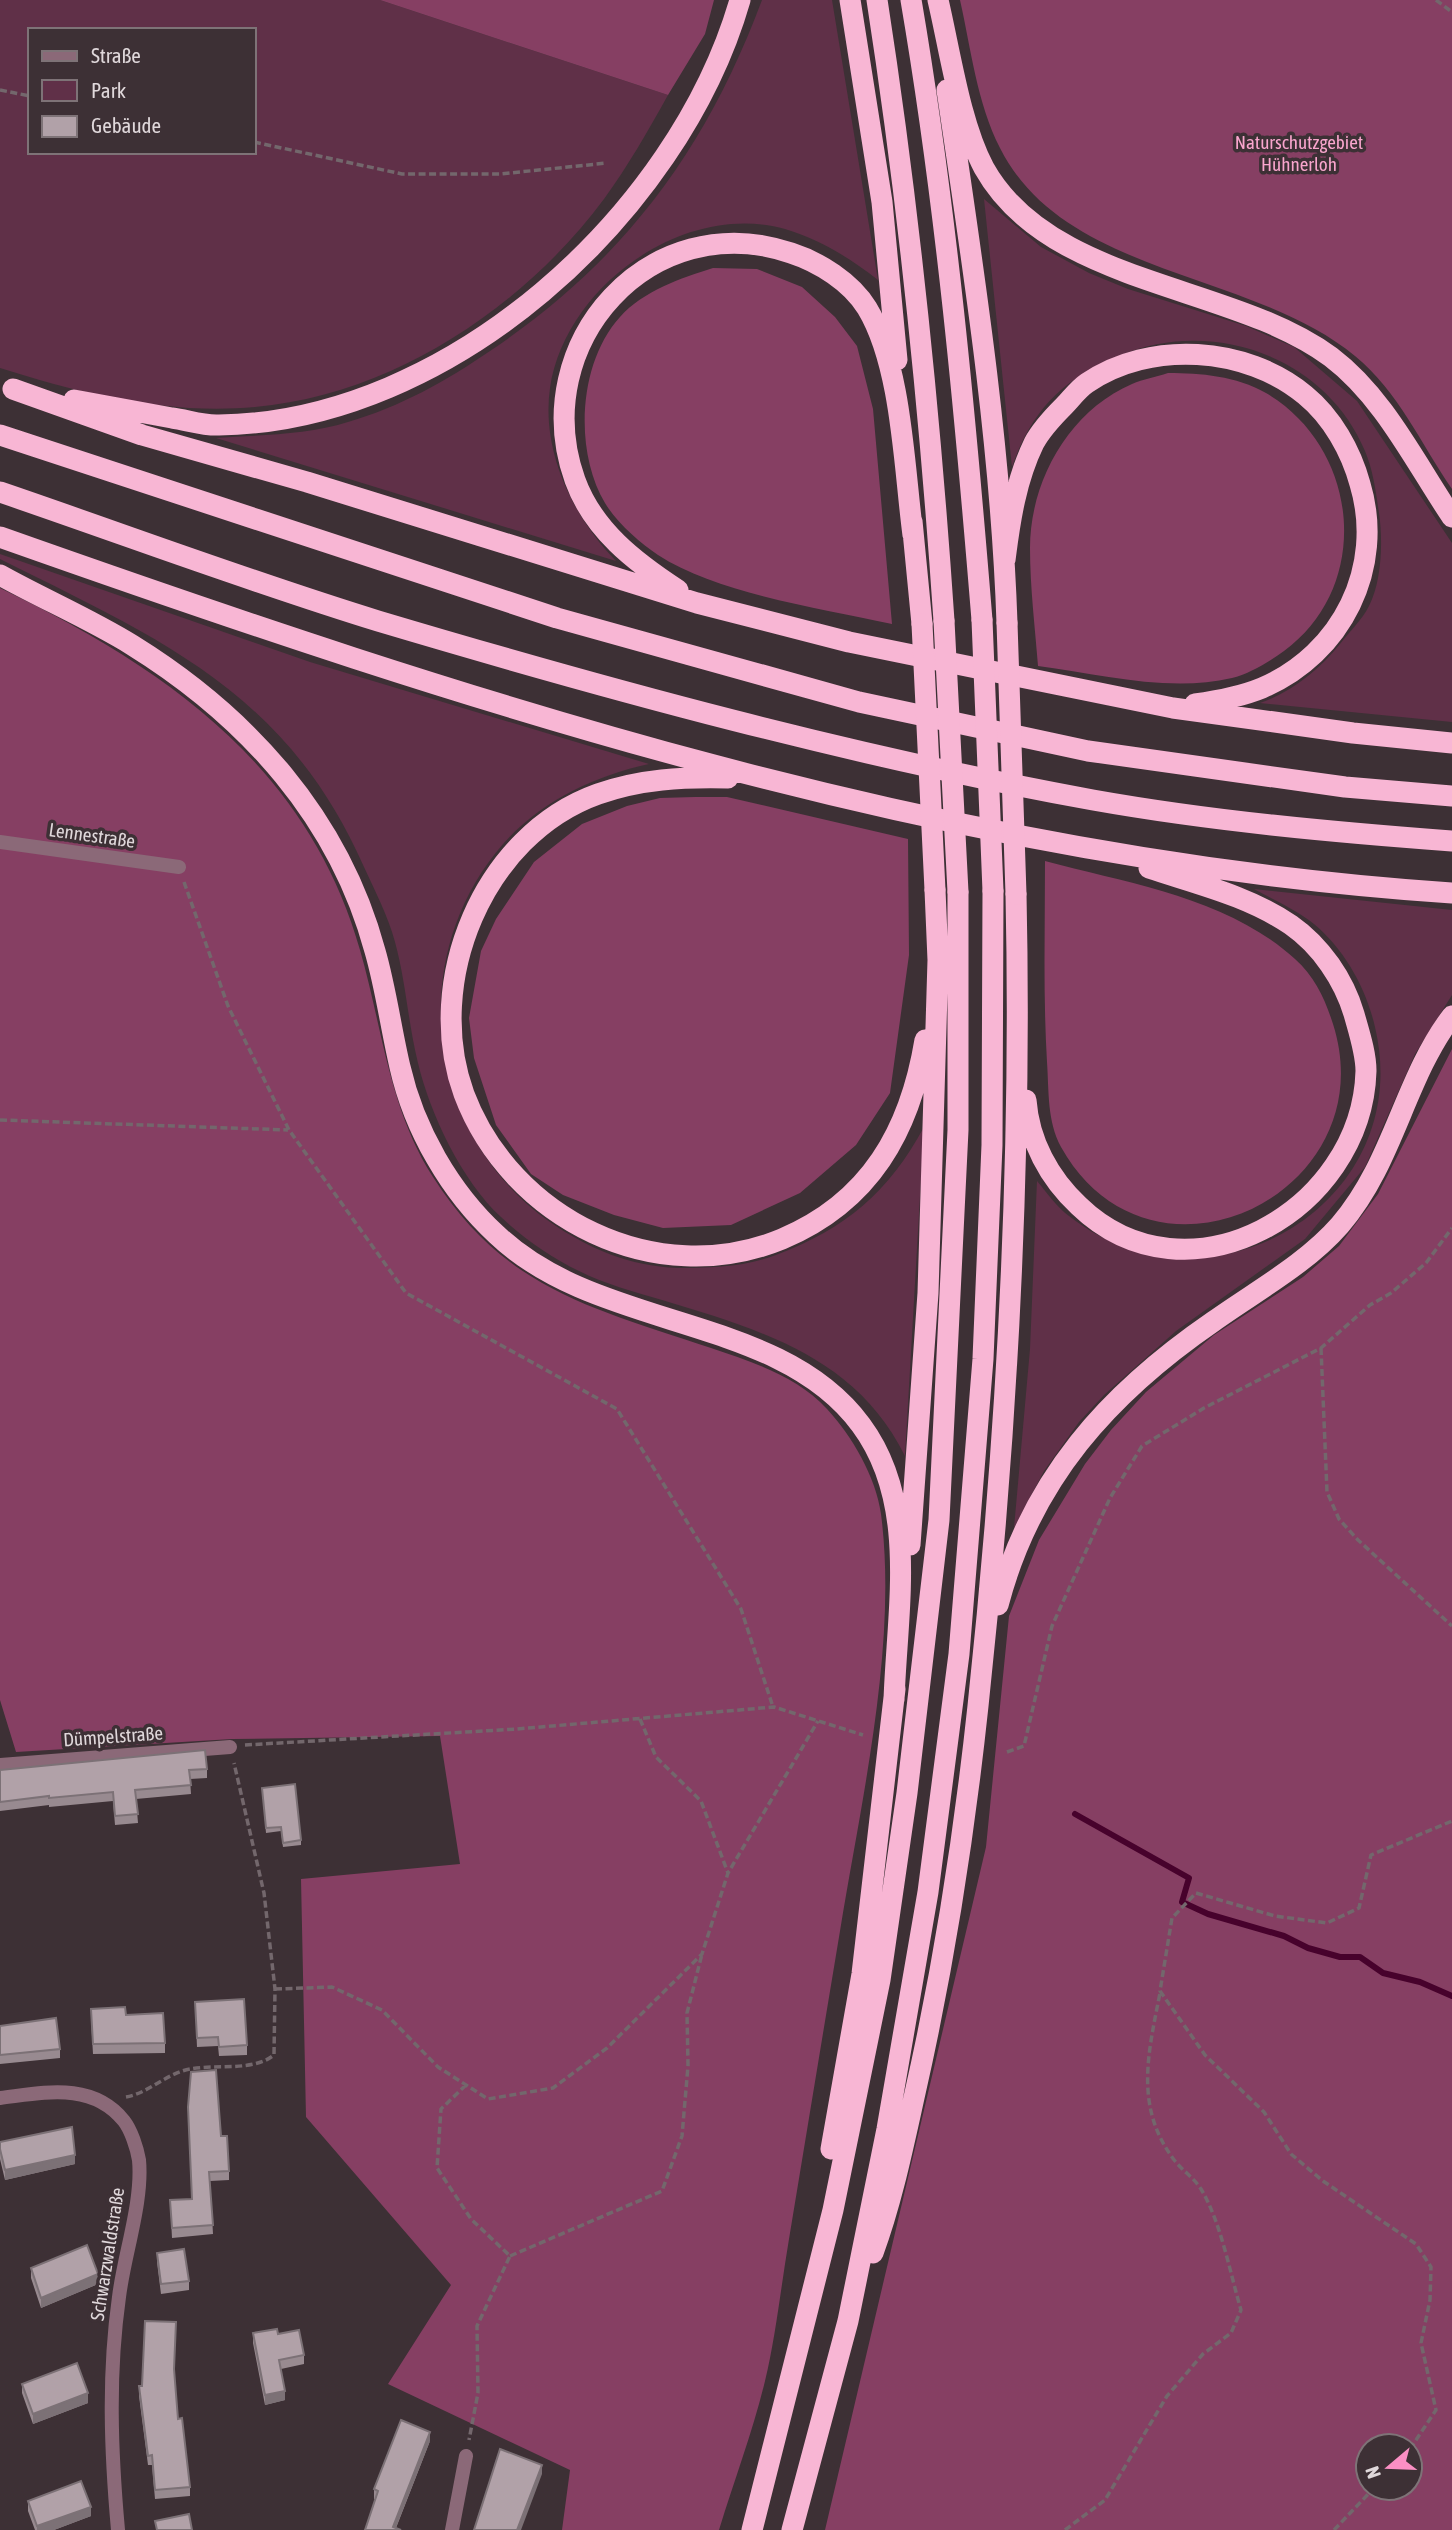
<svg xmlns="http://www.w3.org/2000/svg" width="1452" height="2530" font-family="'Asap Condensed',sans-serif">
	<rect width="100%" height="100%" fill="#3d3035"/>
	<path fill="#603048" fill-rule="evenodd" d="M0,0H380L668,95C648,131 628,166 604,199C523,308 392,395 255,407C168,415 82,394 0,368ZM30,30H254V152H30Z
		M762,0H832L878,280C850,258 819,239 785,229C684,201 565,286 550,388C541,451 573,517 616,561L216,438C260,435 307,435 348,422C400,407 446,381 490,351C624,261 706,150 762,0Z
		M984,199L1041,247L1089,273L1128,289L1246,326L1294,347L1357,401L1452,543V722L1260,703C1292,692 1319,670 1340,644C1349,632 1362,620 1369,606C1382,581 1383,540 1379,513C1376,492 1373,470 1365,451C1326,357 1213,317 1121,355C1064,378 1032,409 1012,467Z
		M0,554L310,662L649,764C594,776 541,801 503,844C403,959 427,1136 550,1222C589,1249 630,1266 677,1268C712,1268 744,1267 776,1255C845,1229 889,1192 924,1127L905,1456C856,1357 761,1330 662,1300C635,1292 605,1284 579,1271C552,1258 522,1237 501,1217C462,1181 430,1114 418,1063C408,1023 406,982 395,942C388,916 375,891 364,867C287,692 160,639 0,559Z
		M1254,889L1452,910V995L1415,1054L1365,1167L1305,1239L1176,1331L1104,1395L1079,1422L1044,1471L1014,1528L1030,1349L1037,1181C1047,1193 1057,1207 1069,1216C1209,1326 1417,1204 1375,1027C1366,988 1345,950 1314,924C1297,910 1274,900 1254,889Z"/>
	<path fill="#863f63" fill-rule="evenodd" d="M380,0H714L705,34L668,95Z
		M960,0H1452V489C1421,444 1398,391 1355,356C1251,270 1065,277 1000,148C977,103 971,49 960,0Z
		M713,268L757,269L802,287L835,317L857,346L873,409L892,624C821,608 718,594 658,555C639,542 617,523 605,503C574,451 578,363 620,317C643,291 681,278 713,268Z
		M1168,373C1201,373 1236,376 1266,393C1360,448 1373,586 1284,651C1269,662 1249,674 1232,678C1169,693 1101,674 1038,666C1035,627 1030,587 1030,548C1030,481 1069,411 1132,384C1143,379 1156,377 1168,373Z
		M0,588C164,667 308,766 360,950C382,1026 389,1109 433,1177C505,1290 593,1308 711,1348C752,1362 797,1376 827,1409C852,1436 876,1477 881,1514C898,1645 861,1801 840,1931C823,2033 806,2136 789,2239C781,2286 776,2335 765,2381C753,2431 734,2481 719,2530H562L570,2470L388,2384L451,2285L306,2117L301,1879L460,1864L440,1736L232,1739L16,1752L0,1700Z
		M695,797H727L908,839L909,955L890,1093L856,1145L800,1193L731,1225L663,1228L614,1215L563,1195L531,1174L496,1125L474,1058L469,1018L481,951L496,919L534,862L582,824L627,806L660,798Z
		M1045,861C1131,884 1228,898 1295,959C1315,977 1325,999 1333,1024C1387,1193 1151,1308 1061,1147C1047,1121 1049,1091 1047,1062C1043,995 1045,928 1045,861Z
		M1452,1049V2530H825L986,1847L1009,1616L1039,1540L1085,1464L1111,1430L1146,1392L1214,1335L1303,1277L1339,1246L1378,1194ZM1368,2446H1410V2488H1368Z"/>
	<g fill="none" stroke-linecap="round" stroke-linejoin="round">
		<path stroke="#47022c" stroke-width="6" d="M1075,1814L1189,1878L1182,1902L1208,1914L1284,1936L1308,1948L1340,1957H1360L1383,1973L1420,1982L1452,1996"/>
		<path stroke="#73676c" stroke-width="3.5" stroke-dasharray="7 3.5" stroke-linecap="butt" d="M1436,0L1452,12
			M0,90L30,96
			M254,142L402,174H500L607,163
			M184,882L228,1006L289,1130L406,1293L617,1409L741,1609L773,1707
			M0,1120L288,1130
			M1321,1348L1327,1492L1339,1519L1358,1540L1452,1626
			M640,1719L656,1757L701,1801L728,1873
			M245,1745L517,1729L774,1707L863,1735
			M1007,1752L1024,1746L1052,1626L1110,1498L1142,1446L1204,1408L1321,1348L1370,1305L1391,1293L1426,1263L1452,1228
			M275,1989L332,1987L382,2010L438,2067L488,2099L553,2088L607,2048L702,1954L728,1873L818,1721
			M466,2085L441,2109L437,2168L471,2219L510,2256L477,2326L478,2393L469,2440
			M126,2097C149,2093 167,2073 190,2069C215,2064 253,2072 274,2055L275,1989L264,1893L234,1763
			M510,2256L662,2191L682,2136L688,2066L687,2013L702,1954
			M1410,2449L1436,2410L1421,2343L1430,2300L1431,2267L1416,2244L1323,2181L1291,2154L1264,2112L1205,2055L1160,1991L1172,1918L1196,1893L1275,1916L1327,1923L1359,1908L1371,1855L1452,1821
			M1065,2530L1105,2500L1167,2396L1203,2354L1231,2333L1241,2310C1230,2273 1221,2222 1201,2189C1194,2178 1183,2171 1175,2161C1134,2108 1148,2054 1160,1993
			M1334,2530L1374,2488"/>
		<path stroke="#8b6978" stroke-width="14" d="M0,842L179,867
			M0,1765L230,1747
			M0,2098C43,2093 92,2081 124,2121C131,2130 137,2148 139,2160C143,2202 124,2255 119,2297C108,2375 111,2452 118,2530
			M452,2530L466,2456"/>
		<path stroke="#f8b6d4" stroke-width="21" d="M850,0L882,202L897,360
			M877,0C909,206 930,413 944,621
			M911,0C946,205 965,412 982,620
			M938,0C950,51 960,123 984,168C1050,286 1231,283 1331,357C1384,397 1416,464 1452,517
			M947,90C973,266 1001,445 1007,623
			M13,389L142,435L307,482L697,603L849,642L1173,708L1353,733L1452,743
			M74,400C107,406 139,412 172,418C187,420 204,426 219,425C449,422 678,215 740,0
			M0,435L557,618L859,702L1088,751L1345,787L1452,796
			M0,492C126,535 251,582 378,621C613,691 852,756 1093,800C1211,821 1332,832 1452,841
			M912,521L922,624
			M0,537C472,704 949,860 1452,893
			M1005,560C1010,520 1016,480 1034,443C1041,430 1054,416 1064,406C1071,399 1078,389 1087,383C1150,340 1246,346 1305,395C1332,417 1351,451 1360,484C1385,567 1342,654 1262,688C1240,697 1218,701 1195,704
			M0,575C43,599 90,619 132,645C248,717 339,818 375,951C386,989 391,1029 400,1067C414,1129 450,1192 497,1235C599,1332 779,1313 861,1425C919,1503 897,1609 894,1700
			M678,590C635,562 593,530 575,480C526,343 651,205 791,253C819,262 851,282 867,308C902,366 904,468 913,535
			M728,778C682,777 641,779 598,794C483,835 423,982 464,1094C511,1219 656,1291 782,1239C870,1202 910,1131 925,1040
			M1026,1100C1029,1141 1049,1178 1079,1206C1187,1310 1362,1211 1366,1071C1366,1053 1359,1032 1354,1014C1344,980 1321,946 1291,925C1249,896 1197,884 1149,868
			M910,1545L928,1293L938,960L935,890
			M998,1605C1031,1479 1109,1393 1214,1321C1256,1291 1306,1264 1340,1225C1394,1162 1404,1079 1452,1016
			M831,2149L862,1974L895,1689
			M873,2253C892,2201 903,2147 915,2093C944,1965 964,1837 978,1706C1007,1436 1022,1165 1016,894
			M752,2530L833,2210L880,1980L907,1793L939,1520L958,1130V892
			M792,2530L848,2321L887,2129L928,1892L959,1654L983,1359L992,1145L993,891"/>
		<path stroke="#f8b6d4" stroke-width="21" d="M982,620L993,891
			M944,621L958,892
			M1007,623L1016,894
			M922,624L935,890"/>
	</g>
	<path fill="#988a90" d="M207,1769V1778L190,1779L191,1794L136,1799L138,1823L115,1825L113,1801L49,1807V1805L0,1811V1770Z
		M262,1788L301,1840V1845L283,1847L281,1831L266,1833Z
		M195,2002L247,2045V2055L219,2056L218,2046L197,2047Z
		M126,2015L165,2043V2053L93,2054L91,2019Z
		M0,2026L60,2049V2058L0,2064Z
		M221,2136L229,2171V2180L210,2181L213,2234L172,2238L170,2200L192,2199Z
		M0,2142L75,2164L5,2180L0,2159Z
		M157,2253L189,2281V2290L161,2294L157,2262Z
		M31,2268L98,2284L41,2308L31,2278Z
		M253,2333L278,2334L304,2355V2364L281,2369L285,2400L265,2405L253,2343Z
		M174,2372L178,2419L190,2487V2496L155,2499L152,2465H148L139,2396V2386H142Z
		M22,2384L88,2403L33,2424L22,2393Z
		M430,2441L396,2528L365,2530L376,2499H374V2489Z
		M28,2501L91,2516L54,2530H35L28,2511Z"/>
	<path fill="#7c7176" d="M75,2155V2164L5,2180V2170Z
		M98,2274V2284L41,2308V2298Z
		M285,2391V2400L265,2405V2395Z
		M88,2393V2403L33,2424V2414Z
		M430,2432V2441L395,2530L393,2527Z
		M542,2465V2474L521,2530H517Z
		M91,2507V2516L54,2530H37V2526Z"/>
	<path fill="#b1a1a8" stroke="#7c7176" stroke-width="2" d="M205,1750L207,1769L189,1770L191,1785L135,1790L138,1814L115,1816L113,1792L49,1798V1796L0,1802V1770Z
		M295,1784L301,1840L283,1843L281,1827L266,1828L262,1788Z
		M244,1999L247,2045L219,2047L218,2037L197,2038L195,2002Z
		M125,2007L126,2015L163,2013L165,2043L93,2044L91,2009Z
		M56,2018L60,2049L0,2055V2026Z
		M216,2070L221,2136H227L229,2171L209,2172L213,2225L172,2228L170,2200L192,2199L188,2107L191,2072Z
		M72,2127L75,2155L5,2170L0,2149V2142Z
		M87,2245L98,2274L41,2298L31,2268Z
		M184,2249L189,2281L161,2284L157,2253Z
		M145,2321L176,2322L174,2369L178,2419L182,2418L190,2487L155,2490L152,2455L148,2456L139,2386H142Z
		M277,2329L278,2334L299,2330L304,2355L279,2360L285,2391L265,2395L253,2333Z
		M77,2363L88,2393L33,2414L22,2384Z
		M401,2420L430,2432L393,2527L401,2530H365L378,2491L374,2489Z
		M500,2449L542,2465L517,2530H474Z
		M81,2481L91,2507L37,2526L28,2501Z
		M189,2514L192,2530H157L155,2521Z"/>
	<g text-anchor="middle" dominant-baseline="central" stroke-width="7" stroke-linejoin="round" paint-order="stroke">
		<g font-size="19" fill="#f9a5cd" stroke="#3d3035">
			<text x="1299" y="142">Naturschutzgebiet<tspan x="1299" dy="22">Hühnerloh</tspan></text>
		</g>
		<g font-size="19" fill="#e0d8db" stroke="#3d3035">
			<text transform="translate(92 835) rotate(8)">Lennestraße</text>
			<text transform="translate(113 1736) rotate(-4)">Dümpelstraße</text>
			<text transform="translate(107 2254) rotate(-81)">Schwarzwaldstraße</text>
		</g>
	</g>
	<rect x="28" y="28" width="228" height="126" fill="#3d3035" stroke="#7e7377" stroke-width="2"/>
	<rect x="42" y="51" width="35" height="10" fill="#8b6978" stroke="#7e7377" stroke-width="2"/>
	<text x="91" y="63" font-size="21" fill="#e0d8db">Straße</text>
	<rect x="42" y="80" width="35" height="21" fill="#603048" stroke="#7e7377" stroke-width="2"/>
	<text x="91" y="98" font-size="21" fill="#e0d8db">Park</text>
	<rect x="42" y="116" width="35" height="21" fill="#b1a1a8" stroke="#7e7377" stroke-width="2"/>
	<text x="91" y="133" font-size="21" fill="#e0d8db">Gebäude</text>
	<g transform="translate(1389 2467) rotate(251)"><circle r="33" fill="#3d3035" stroke="#7e7377" stroke-width="2"/>
	<path d="M0-5L12 26L0 18L-12 26Z" fill="#fb8fc4"/>
	<text y="-10" font-size="19" font-weight="bold" text-anchor="middle" fill="#e0d8db">N</text>
	</g>
</svg>
